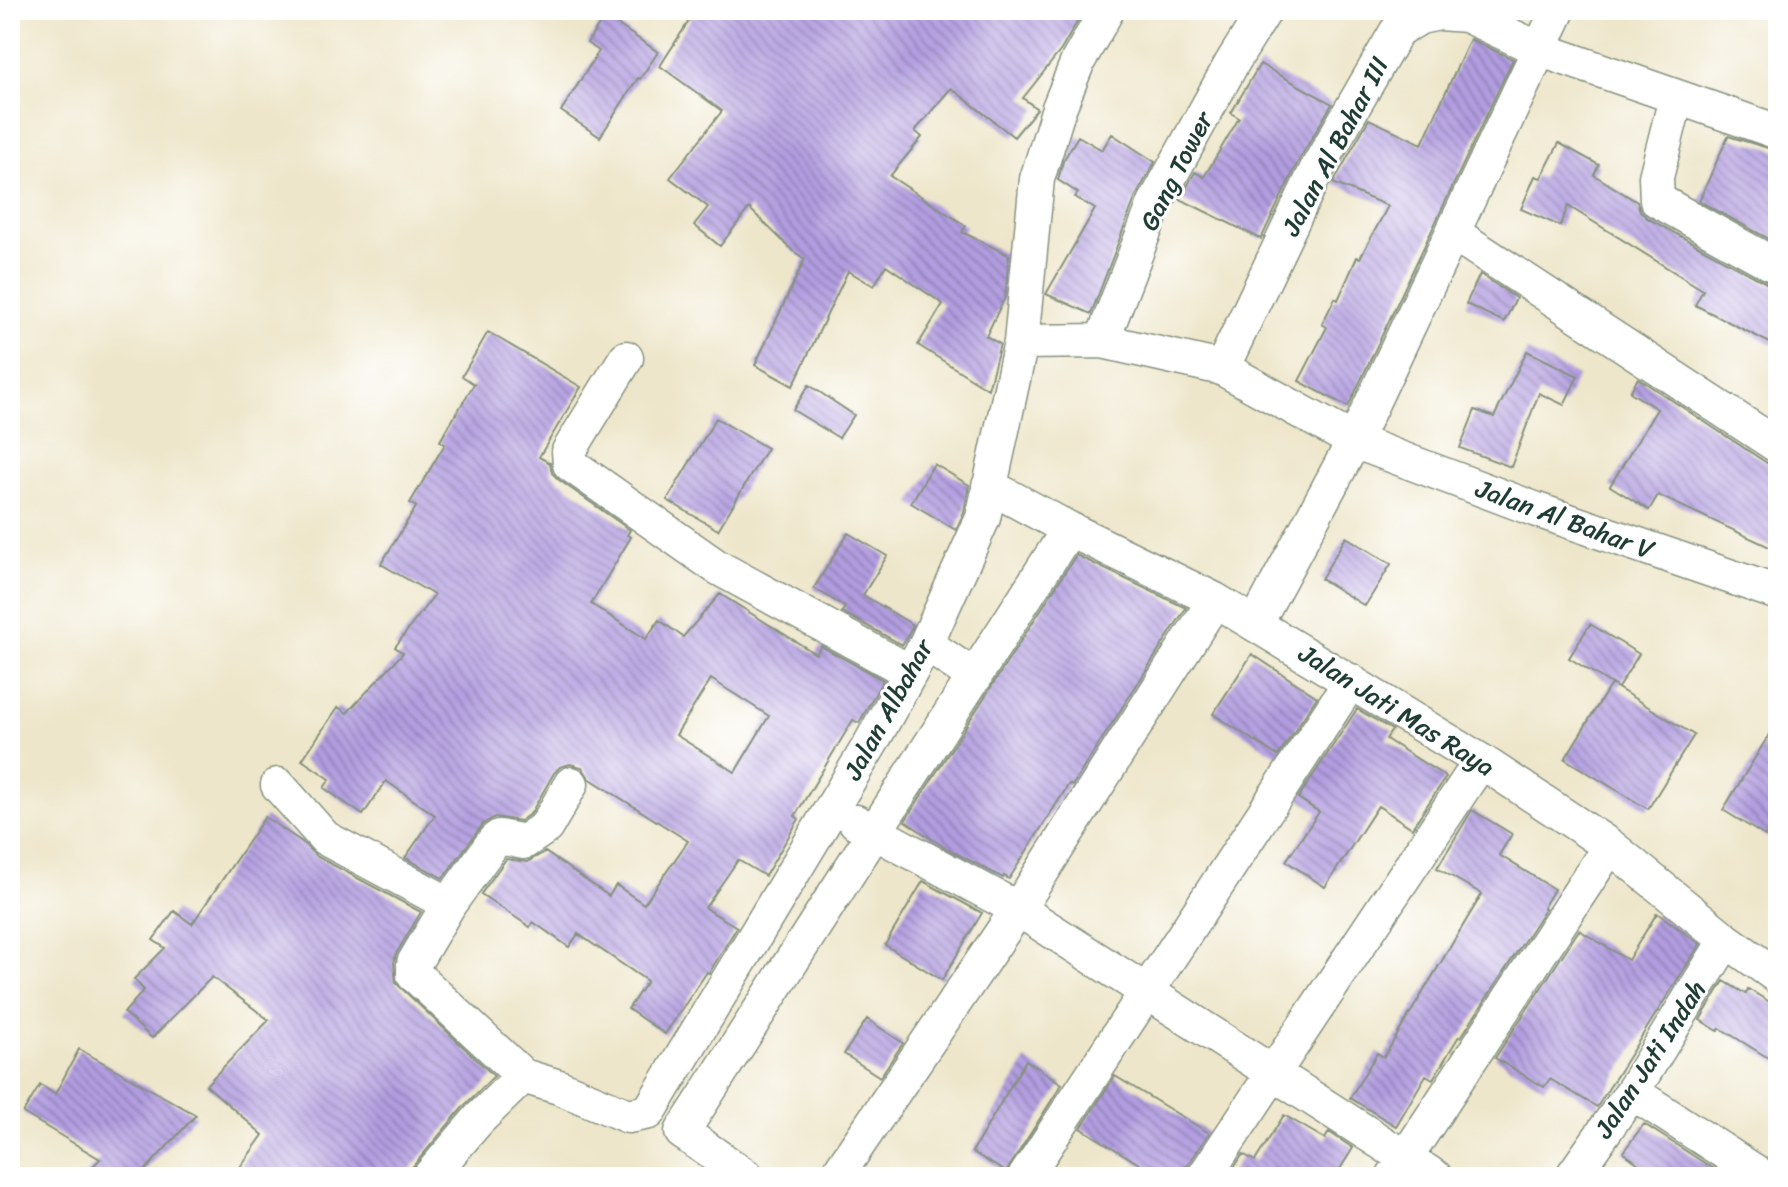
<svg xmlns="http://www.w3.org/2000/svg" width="1788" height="1187" font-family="Sriracha,sans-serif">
	<defs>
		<pattern id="building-back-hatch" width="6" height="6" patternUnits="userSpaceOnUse" patternTransform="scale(2)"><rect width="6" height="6" fill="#b29de0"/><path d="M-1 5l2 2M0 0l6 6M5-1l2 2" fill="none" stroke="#9081b6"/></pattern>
	</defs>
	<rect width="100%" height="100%" fill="#fff"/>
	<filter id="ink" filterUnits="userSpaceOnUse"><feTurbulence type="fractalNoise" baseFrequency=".0125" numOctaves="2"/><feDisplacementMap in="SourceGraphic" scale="16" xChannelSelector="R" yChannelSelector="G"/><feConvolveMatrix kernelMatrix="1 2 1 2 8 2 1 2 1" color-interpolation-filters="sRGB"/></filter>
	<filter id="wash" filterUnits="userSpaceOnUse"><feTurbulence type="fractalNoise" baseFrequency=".006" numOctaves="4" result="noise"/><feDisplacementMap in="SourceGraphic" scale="32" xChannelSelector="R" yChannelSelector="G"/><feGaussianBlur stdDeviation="1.8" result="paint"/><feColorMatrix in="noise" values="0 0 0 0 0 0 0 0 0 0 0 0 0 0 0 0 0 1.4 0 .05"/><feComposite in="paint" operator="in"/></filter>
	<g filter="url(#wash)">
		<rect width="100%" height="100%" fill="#eee6ca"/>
		<g id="blocks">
			<path fill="url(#building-back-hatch)" fill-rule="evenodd" d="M696,10H1084L1061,50L1023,98L1037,109L1014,137L951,88L915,131L922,137L890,176L966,226L962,232L1009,255L1005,297L986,336L1000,344L988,389L918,345L943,304L886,265L874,286L848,271L793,386L755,365L805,259L793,251L749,208L720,246L694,225L708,207L670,178L722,111L660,66Z
				M605,16L658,52L640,79L638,78L600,137L561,111L599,51L587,43Z
				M1470,39L1513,59L1348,407L1299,381L1327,327L1322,324L1335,298L1338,300L1357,257L1360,258L1388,206L1333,183L1369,119L1422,144Z
				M1260,64L1332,104L1299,160L1261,239L1180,199L1195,172L1204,177L1239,118L1231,113Z
				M1112,134L1155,162L1136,196L1091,314L1046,294L1095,209L1075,197L1078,193L1058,180L1063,161L1078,136L1102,150Z
				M1728,136L1778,151V244L1699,201Z
				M1559,143L1599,165L1594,175L1637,202L1640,211L1647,218L1768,284L1778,287V347L1695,305L1703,290L1568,206L1560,226L1521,209L1535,176L1541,178Z
				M1480,274L1516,298L1504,322L1466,304Z
				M488,332L581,387L539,457L550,463L552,473L559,480L630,530L627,535L631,537L591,604L646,639L659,620L683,637L720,594L816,654L821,646L883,680L859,723L853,720L795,816L799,819L765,876L738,860L705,908L737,927L709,973L707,972L665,1034L628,1009L647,981L578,934L569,947L533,922L530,927L481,894L506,859L527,862L545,852L609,896L616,885L644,904L688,841L589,778L582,767L570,764L560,767L554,773L531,813L520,821L495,817L483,824L443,878L405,858L435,815L386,781L363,815L324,788L330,779L302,760L338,707L347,713L403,653L395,647L434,595L381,564L416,507L410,503L445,444L440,441L474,384L462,376ZM711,679L769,716L735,772L676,735Z
				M1527,351L1578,376L1564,405L1539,393L1511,467L1460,448L1475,410L1494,417Z
				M1638,378L1767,463L1778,466V551L1658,495L1649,510L1610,486L1657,409L1630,392Z
				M809,385L854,415L839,438L793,410Z
				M716,418L767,448L718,530L667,500Z
				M934,464L969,485L964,512L956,530L911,503Z
				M848,533L887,556L863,595L913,625L902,645L842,612L845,607L814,588Z
				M1346,537L1391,564L1365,606L1321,579Z
				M1076,555L1186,608L1072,786L1069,784L1009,879L1004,876L1003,878L944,847L905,821Z
				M1590,624L1639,654L1618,688L1569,658Z
				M1252,654L1317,697L1278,756L1213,714Z
				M1611,684L1694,735L1648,809L1565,759Z
				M1357,709L1392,730L1386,739L1446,777L1412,828L1378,806L1325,887L1286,861L1319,812L1298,798Z
				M1778,720V844L1723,810Z
				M1472,810L1512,834L1499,855L1554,889L1543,908L1545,909L1461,1037L1459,1036L1433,1079L1426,1075L1396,1126L1350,1098L1377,1053L1384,1057L1482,894L1437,868Z
				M265,817L302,842L316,856L421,912L396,954L394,963L396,983L494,1076L464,1106L404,1177H233L263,1135L206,1085L269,1020L212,977L152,1038L124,1013L144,990L134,979L165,948L153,940L174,911L192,924Z
				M923,881L982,913L942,980L885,945Z
				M1657,913L1700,944L1597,1107L1550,1079L1544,1087L1495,1058L1579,930L1628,960Z
				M1724,981L1746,994L1748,989L1778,1007V1064L1720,1028L1718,1031L1700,1020Z
				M867,1019L903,1043L880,1077L844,1054Z
				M79,1049L196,1115L139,1177H83L100,1159L23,1113L40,1085L55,1094Z
				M1026,1060L1062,1084L1006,1172L972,1152Z
				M1115,1076L1209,1133L1187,1166L1184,1177H1160L1081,1128Z
				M1284,1115L1325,1139L1329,1132L1353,1148L1335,1177H1228L1243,1154L1255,1161Z
				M1644,1124L1720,1173L1725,1177H1656L1623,1152Z"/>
		</g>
	</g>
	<g filter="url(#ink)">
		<use href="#blocks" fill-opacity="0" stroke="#86927f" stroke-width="2"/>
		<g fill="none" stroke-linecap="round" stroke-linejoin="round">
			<g stroke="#86927f" stroke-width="37">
				<path id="street" d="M1676,98L1656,177L1657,200L1778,267
					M1453,233L1778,446
					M1102,341L1155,203L1232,63L1265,10
					M1021,342L1102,341L1222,368L1354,441L1537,510L1778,593
					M626,358L569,451L570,464L717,567L910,672
					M1222,368L1317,169L1397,31L1420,17L1439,13L1466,15L1539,49L1778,132
					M989,486L1069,529L1215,600L1481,761L1610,846L1726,940L1778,977
					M1256,623L1354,441L1558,10
					M926,644L975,677
					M278,785L325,838L449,904
					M856,822L1018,909L1435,1177
					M523,1076L419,979L414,975V963L449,904L495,840L499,837L524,842L546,827L571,784
					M1632,1092L1763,1177
					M429,1177L479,1119L523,1076L559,1087L628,1116L649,1112L871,743L926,644L983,518L1021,342L1037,179L1059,108L1078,61L1107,10
					M747,1177L682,1132L1069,529
					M836,1177L1018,909L1215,600
					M1025,1177L1351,681
					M1204,1177L1481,761
					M1393,1177L1610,846
					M1572,1177L1632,1092L1726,940"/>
			</g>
			<use href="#street" stroke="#fff" stroke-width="34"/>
		</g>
	</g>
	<g text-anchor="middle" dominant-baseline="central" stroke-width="6" stroke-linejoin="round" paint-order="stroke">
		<g font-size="26" fill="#1f3d34" stroke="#fff">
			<text transform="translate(1335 146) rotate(-62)">Jalan Al Bahar III</text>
			<text transform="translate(1176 171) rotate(-63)">Gang Tower</text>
			<text transform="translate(1565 519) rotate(20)">Jalan Al Bahar V</text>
			<text transform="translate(888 709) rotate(-61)">Jalan Albahar</text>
			<text transform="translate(1397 710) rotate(32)">Jalan Jati Mas Raya</text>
			<text transform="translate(1650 1059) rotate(-57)">Jalan Jati Indah</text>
		</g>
	</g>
	<rect width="1788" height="1187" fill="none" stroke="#fff" stroke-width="40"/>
</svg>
